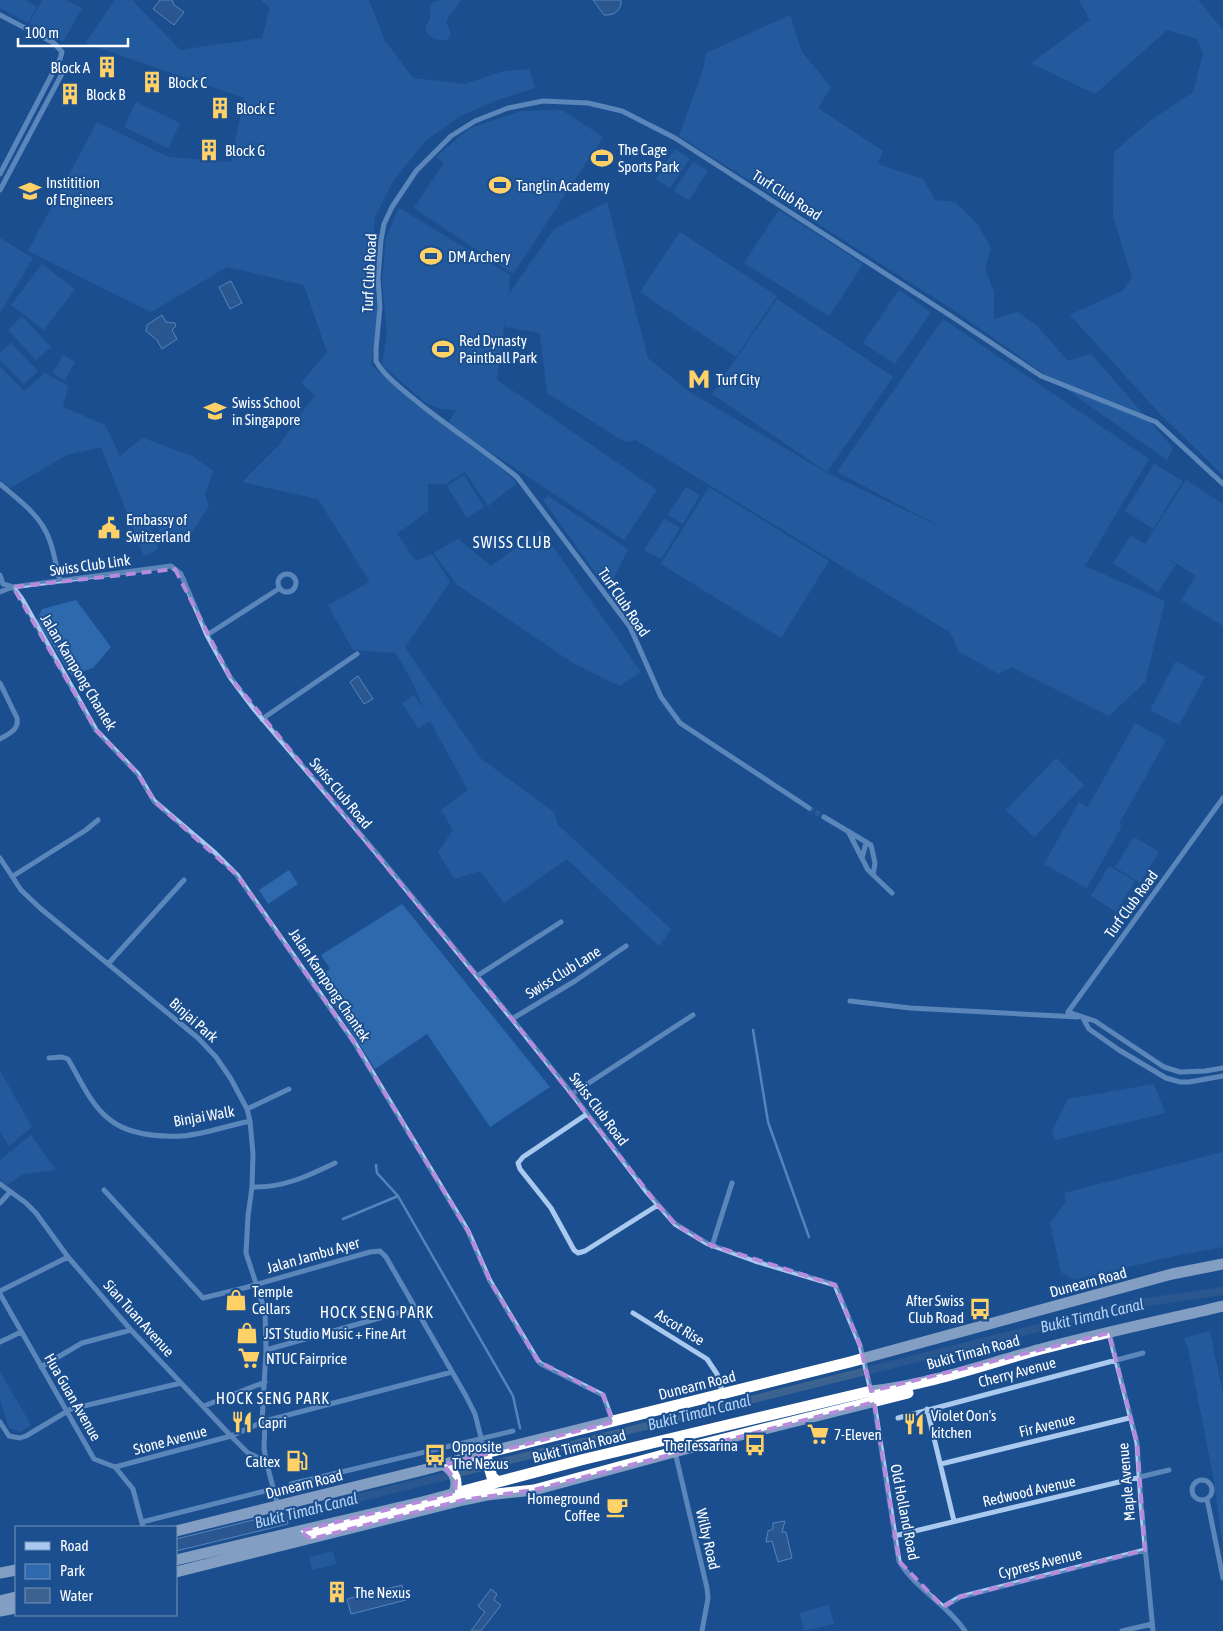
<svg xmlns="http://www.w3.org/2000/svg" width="1223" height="1631" font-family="'Asap Condensed',sans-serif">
	<rect width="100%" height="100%" fill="#1b4f8f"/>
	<path fill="#2e69ad" d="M0,0H25L37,7L28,23L0,8Z
		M42,0H66L82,8L63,42L29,24Z
		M115,0H132L180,50L262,38L270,8L261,0H369L385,41L413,78L465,84L504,71L529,69L535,88L497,100L459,117L425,141L392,183L375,217L371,255L378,312L371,365L415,404L466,439L496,463L517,483L488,506L465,472L446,484H428V511L397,534L416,561L432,554L450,582L405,647L480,758L554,812L558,825L671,929L659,946L567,859L504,903L480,871L454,879L438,852L453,830L441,810L468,790L430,721L418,728L402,703L414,695L424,710L414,685L396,653L353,650L328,605L370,582L318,499L242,482L279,445L315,395L301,383L327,352L304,285L227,267L151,312L28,251L97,122L168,157L231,162L244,98L85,43Z
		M442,0H461L446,21L451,34L447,40C436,40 430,40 425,29L427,24L430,20C431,8 426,3 442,0Z
		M1079,0H1198L1223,30V475L1162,416L1070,315L1122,291L1132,278L1113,216L1114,152L1151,120L1193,92L1203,53L1197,39L1167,30L1095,94L1031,63L1090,20Z
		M790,15L802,52L831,87L818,108L883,151L878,164L923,179L935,200L955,202L978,225L991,248L985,269L994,292V319L1018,312L1037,326L1068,361L1091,354L1173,448L1167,460L952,309L679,136L703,70L706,53Z
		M136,102L180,123L168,148L124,127Z
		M562,110L603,137L513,274L414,208L444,163L436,157L470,128L521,111Z
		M675,149L690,159L670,188L656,179Z
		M693,162L708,171L689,200L674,191Z
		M607,202L648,358L691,393L827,473L947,530L837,472L943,319L1149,459L1085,566L1165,601L1145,682L1109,716L1011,667L999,674L958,651L951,633L636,440L625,442L547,393L540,333L505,327L506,312L497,380L657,490L624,540L448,424L455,411L470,400L455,410L441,409L426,403L382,365L387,333L382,282L386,237L399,208L510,275L509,294L554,229Z
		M779,210L863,264L829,316L744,263Z
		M680,232L777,296L736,357L640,292Z
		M0,238L33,258L0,313Z
		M42,264L75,289L44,330L11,305Z
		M899,290L931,312L895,364L863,343Z
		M777,299L893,377L827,472L712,394Z
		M22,316L51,347L36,360L8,330Z
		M11,343L38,371L24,384L0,360V353Z
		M63,355L75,362L65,380L53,373Z
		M0,366L24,391L45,373L68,386L63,407L105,425L120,456L143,438L192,456L213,471L205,495L209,506L192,532L163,543L157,525L150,527L158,549L144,556L101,447L67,455L10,488L0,479Z
		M1154,464L1183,481L1153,529L1125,511Z
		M464,475L484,507L467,518L447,486Z
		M1186,480L1223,504V626L1181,600L1196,576L1163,555L1176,565L1158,592L1113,563L1131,536L1145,544Z
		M686,487L700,495L683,524L668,515Z
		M709,487L829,561L781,638L661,564Z
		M548,496L628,549L608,590L543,500Z
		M664,519L680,528L661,559L644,550Z
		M541,530L641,672L620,686L573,663L456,584L434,553L458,539L491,566Z
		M76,600L111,647L93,668L71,675L37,620L42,609Z
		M1176,661L1205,677L1179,725L1150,710Z
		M1135,723L1166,740L1119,824L1122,826L1087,888L1044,864L1079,802L1088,807Z
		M1056,758L1084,785L1034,837L1006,810Z
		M1134,837L1159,852L1140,883L1115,867Z
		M1109,866L1135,881L1116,912L1091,896Z
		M289,870L298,884L268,904L259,890Z
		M402,904L550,1087L490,1127L427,1034L375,1069L317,977L330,969L321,955Z
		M0,1071L32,1127L9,1146L0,1131Z
		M1154,1084L1165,1113L1055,1140L1052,1131L1068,1099Z
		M31,1135L56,1170L23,1174L7,1185L0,1179V1160Z
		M1223,1152V1247L1174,1256L1074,1280L1061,1272L1050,1223L1066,1202L1064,1193Z
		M1210,1331L1223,1395V1546L1213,1475L1188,1348L1184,1338Z
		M0,1372L31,1425L20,1432L9,1428L0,1400Z
		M333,1551L336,1564L312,1570L309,1557Z
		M829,1605L834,1624L804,1631L800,1613Z"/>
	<path fill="#3c6290" stroke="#9cc4f0" d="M160,0H172L174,5L184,12L174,25L153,9Z
		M593,0H621C622,10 614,16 604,15Z
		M231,281L242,303L230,309L219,287Z
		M162,315L166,322L175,323L176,326L172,330L177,339L162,349L157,340L146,331L147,325Z
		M358,676L373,699L364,704L350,682Z
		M286,1512L288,1524L176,1551V1539Z
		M785,1521L782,1532H786L792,1558L778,1562L772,1541L766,1542L768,1531L773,1529V1523Z
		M402,1585L406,1600L351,1614L347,1599Z
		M491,1589L497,1594L494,1600L501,1605L481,1631H471L485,1612L478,1606Z"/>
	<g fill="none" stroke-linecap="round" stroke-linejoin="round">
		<path stroke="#9cc4f0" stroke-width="2.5" d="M753,1030L768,1122L809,1237
			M376,1165L377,1173L398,1196L513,1396L520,1428
			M343,1219L398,1196"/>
		<path stroke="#3c6290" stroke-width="8" d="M278,1518L1134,1304L1223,1291"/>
		<path stroke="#3d69a0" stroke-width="5" stroke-dasharray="5 2.5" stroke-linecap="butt" d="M809,808L824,817"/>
		<path stroke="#a9c9ee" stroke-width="5" d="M0,15L54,43L62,52L60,59L0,174
			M0,190L64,70
			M0,484C14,496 32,509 42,525C53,541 55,563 60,581
			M278 583a9 9 0 1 1 18 0a9 9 0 1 1-18 0Z
			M0,575L3,584L13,587L22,599L96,730L138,774L154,801L215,853L237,875L354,1042L468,1231L490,1281L538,1361L541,1364L603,1395L613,1422
			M0,592L13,587L171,566L181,574L207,635L230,677L254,709L373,849L512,1019L572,1094L646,1191L675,1224L708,1244L755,1261L835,1285L860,1345L871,1391
			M207,635L280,588
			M0,683L17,718C19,730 10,733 0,739
			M262,719L357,654
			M1223,798L1068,1012L1095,1021L1164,1067L1180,1072L1205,1071L1223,1068
			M809,808L680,723L661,697L630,627L517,477C484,450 448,427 415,400C403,390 388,379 379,366L376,361V349L380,307L378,278L381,240L384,224L392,207L416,171L451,136L475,121L508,108L543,101L588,103L622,111L675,138L951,316L1041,376L1156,422L1223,484
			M824,817L871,845L875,863L873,875
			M849,833L868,870L892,893
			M0,858L21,890L40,908L198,1038L216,1057L231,1079L247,1109L250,1121L253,1154L252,1187L248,1216L246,1253L265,1311L266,1350L262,1422
			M862,858L866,843
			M13,876L86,830L98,820
			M108,964L184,880
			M477,976L561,922
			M850,1001L910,1008L1078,1017
			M1083,1018L1089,1029L1119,1050L1166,1078L1180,1082H1189L1223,1076
			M512,1019L575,981L626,946
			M49,1058L62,1057L68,1059C80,1079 90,1104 109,1119C128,1135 158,1137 182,1136C201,1135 230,1125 250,1121
			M572,1094L693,1015
			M247,1109L289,1089
			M587,1114L523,1157L518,1163L520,1169L551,1208L574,1250L578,1253L585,1251L658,1205
			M0,1184L26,1203L36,1213L68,1257L131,1330L231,1436L248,1453L266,1461
			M252,1187C283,1188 308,1176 335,1163
			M104,1190L203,1298L244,1288L370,1252L380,1251L386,1257L466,1396L475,1414L485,1453
			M0,1203L10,1192
			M712,1246L732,1183
			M0,1291L68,1257
			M0,1294L94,1459L115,1467L133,1489L143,1527
			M633,1313L707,1359L717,1374L723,1394
			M1109,1333L1137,1443L1141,1504L1153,1631
			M0,1342L21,1332
			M266,1350L415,1308
			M41,1367L82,1343L131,1330
			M874,1402L899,1561C915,1589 947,1604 965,1631
			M204,1406L265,1382
			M927,1409L954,1521
			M898,1418L1143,1353
			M265,1421L264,1448L266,1461L278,1506
			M0,1422L9,1436L20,1438L26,1436L71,1409L181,1383
			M675,1452L707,1588L708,1598L702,1631
			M941,1464L1129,1418
			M115,1467L231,1436L265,1421L452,1372
			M1192 1490a10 10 0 1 1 20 0a10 10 0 1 1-20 0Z
			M291,1484L513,1431
			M1207,1499L1223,1578
			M142,1522L273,1489
			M894,1536L1169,1470
			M943,1607L960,1597L1145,1550
			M1122,1631L1152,1624"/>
		<path stroke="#fff" stroke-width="11" d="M485,1453L492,1477L498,1482
			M444,1465C454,1471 460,1482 453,1494
			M176,1531L423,1470L485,1453L850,1362L1172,1274L1223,1264
			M176,1560L422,1502L585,1459L871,1391C929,1385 985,1364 1041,1349C1101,1333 1163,1320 1223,1306
			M176,1572L463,1500L487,1495L534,1490L700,1445L908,1393
			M0,1573L16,1570
			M0,1601L16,1597
			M0,1611L16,1608"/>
	</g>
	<path d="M0 0H1223V1631H0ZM175,569L230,677L512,1019L658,1205L675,1224L708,1244L835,1285L860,1345L871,1391L1109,1333L1137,1443L1145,1550L960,1597L943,1607L899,1561L874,1402L534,1490L463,1500L311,1539L300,1531L455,1493L456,1481L444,1465L613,1422L603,1395L538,1361L490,1281L468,1231L354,1042L237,875L154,801L138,774L96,730L13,587Z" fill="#1b4f8f" fill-opacity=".55" fill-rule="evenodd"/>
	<path fill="none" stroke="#b68bdc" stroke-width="4" stroke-dasharray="10 6" stroke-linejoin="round" d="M175,569L230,677L512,1019L658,1205L675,1224L708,1244L835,1285L860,1345L871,1391L1109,1333L1137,1443L1145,1550L960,1597L943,1607L899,1561L874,1402L534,1490L463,1500L311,1539L300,1531L455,1493L456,1481L444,1465L613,1422L603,1395L538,1361L490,1281L468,1231L354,1042L237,875L154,801L138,774L96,730L13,587Z"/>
	<defs>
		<g id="building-bare" transform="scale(1.725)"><path d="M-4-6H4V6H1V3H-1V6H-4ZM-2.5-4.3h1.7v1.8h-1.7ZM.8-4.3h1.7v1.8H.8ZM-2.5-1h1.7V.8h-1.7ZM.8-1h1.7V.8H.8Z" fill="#ffd166" stroke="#1b4f8f" stroke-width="2.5" paint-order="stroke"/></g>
		<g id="stadium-bare" transform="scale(1.725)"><path d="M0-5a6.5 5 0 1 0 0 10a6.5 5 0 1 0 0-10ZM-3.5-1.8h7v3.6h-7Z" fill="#ffd166" stroke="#1b4f8f" stroke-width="2.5" paint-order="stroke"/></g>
		<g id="school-bare" transform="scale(1.725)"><path d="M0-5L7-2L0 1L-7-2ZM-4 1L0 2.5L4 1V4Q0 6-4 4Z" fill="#ffd166" stroke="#1b4f8f" stroke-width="2.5" paint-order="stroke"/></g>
		<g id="metro-bare" transform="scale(1.725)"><path d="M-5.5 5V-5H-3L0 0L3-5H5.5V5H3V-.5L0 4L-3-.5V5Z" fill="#ffd166" stroke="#1b4f8f" stroke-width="2.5" paint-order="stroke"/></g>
		<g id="civic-bare" transform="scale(1.725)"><path d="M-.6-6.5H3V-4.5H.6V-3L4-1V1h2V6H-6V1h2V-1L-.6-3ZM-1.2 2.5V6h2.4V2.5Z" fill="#ffd166" stroke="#1b4f8f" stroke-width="2.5" paint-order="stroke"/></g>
		<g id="shop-bare" transform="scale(1.725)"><path d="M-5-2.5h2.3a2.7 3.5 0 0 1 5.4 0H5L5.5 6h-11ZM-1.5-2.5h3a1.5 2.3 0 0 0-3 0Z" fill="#ffd166" stroke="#1b4f8f" stroke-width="2.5" paint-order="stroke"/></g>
		<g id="bus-bare" transform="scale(1.725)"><path d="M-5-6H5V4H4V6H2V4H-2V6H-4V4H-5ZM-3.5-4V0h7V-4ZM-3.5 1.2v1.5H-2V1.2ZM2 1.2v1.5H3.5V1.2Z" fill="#ffd166" stroke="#1b4f8f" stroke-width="2.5" paint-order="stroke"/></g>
		<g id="supermarket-bare" transform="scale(1.725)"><path d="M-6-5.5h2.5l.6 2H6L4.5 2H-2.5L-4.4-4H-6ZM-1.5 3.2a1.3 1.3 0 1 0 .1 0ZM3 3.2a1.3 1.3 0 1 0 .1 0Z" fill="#ffd166" stroke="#1b4f8f" stroke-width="2.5" paint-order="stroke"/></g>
		<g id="restaurant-bare" transform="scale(1.725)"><path d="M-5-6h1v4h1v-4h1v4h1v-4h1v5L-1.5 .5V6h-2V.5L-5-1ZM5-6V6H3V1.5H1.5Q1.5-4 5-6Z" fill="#ffd166" stroke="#1b4f8f" stroke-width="2.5" paint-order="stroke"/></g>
		<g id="fuel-bare" transform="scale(1.725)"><path d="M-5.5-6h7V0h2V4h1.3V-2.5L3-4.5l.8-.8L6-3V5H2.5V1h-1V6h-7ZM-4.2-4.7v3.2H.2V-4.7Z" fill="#ffd166" stroke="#1b4f8f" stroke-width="2.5" paint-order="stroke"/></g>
		<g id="cafe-bare" transform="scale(1.725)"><path d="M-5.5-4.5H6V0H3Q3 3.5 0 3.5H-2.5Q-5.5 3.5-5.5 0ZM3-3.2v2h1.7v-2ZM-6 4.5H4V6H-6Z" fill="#ffd166" stroke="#1b4f8f" stroke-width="2.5" paint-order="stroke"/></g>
	</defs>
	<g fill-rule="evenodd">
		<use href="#building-bare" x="107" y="67"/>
		<use href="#building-bare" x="152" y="82"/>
		<use href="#building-bare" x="70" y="94"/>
		<use href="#building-bare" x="220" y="108"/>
		<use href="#building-bare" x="209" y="150"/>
		<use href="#stadium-bare" x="602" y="158"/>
		<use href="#stadium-bare" x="500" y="185"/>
		<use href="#school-bare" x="30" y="191"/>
		<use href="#stadium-bare" x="431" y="256"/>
		<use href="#stadium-bare" x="443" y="349"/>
		<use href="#metro-bare" x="699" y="379"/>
		<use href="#school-bare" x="215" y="411"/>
		<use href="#civic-bare" x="109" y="528"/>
		<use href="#shop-bare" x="236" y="1300"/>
		<use href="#bus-bare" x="980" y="1309"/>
		<use href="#shop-bare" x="247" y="1333"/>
		<use href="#supermarket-bare" x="249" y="1358"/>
		<use href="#restaurant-bare" x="242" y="1422"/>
		<use href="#restaurant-bare" x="914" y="1424"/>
		<use href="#supermarket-bare" x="818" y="1434"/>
		<use href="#bus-bare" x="755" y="1445"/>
		<use href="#bus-bare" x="435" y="1455"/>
		<use href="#fuel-bare" x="297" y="1461"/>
		<use href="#cafe-bare" x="617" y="1507"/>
		<use href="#building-bare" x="337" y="1592"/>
	</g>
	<g text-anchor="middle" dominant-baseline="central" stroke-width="4" stroke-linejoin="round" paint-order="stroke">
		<g font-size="15" fill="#fff" stroke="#1b4f8f" text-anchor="start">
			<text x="90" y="67" text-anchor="end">Block A</text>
			<text x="168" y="82">Block C</text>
			<text x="86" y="94">Block B</text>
			<text x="236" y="108">Block E</text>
			<text x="618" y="149">The Cage<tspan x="618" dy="17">Sports Park</tspan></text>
			<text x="225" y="150">Block G</text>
			<text x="46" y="182">Institition<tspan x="46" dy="17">of Engineers</tspan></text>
			<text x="516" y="185">Tanglin Academy</text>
			<text x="448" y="256">DM Archery</text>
			<text x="459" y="340">Red Dynasty<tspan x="459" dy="17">Paintball Park</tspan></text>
			<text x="716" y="379">Turf City</text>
			<text x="232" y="402">Swiss School<tspan x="232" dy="17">in Singapore</tspan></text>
			<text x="126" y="519">Embassy of<tspan x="126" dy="17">Switzerland</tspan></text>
			<text x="252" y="1291">Temple<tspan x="252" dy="17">Cellars</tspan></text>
			<text x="964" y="1300" text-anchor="end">After Swiss<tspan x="964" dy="17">Club Road</tspan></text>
			<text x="264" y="1333">JST Studio Music + Fine Art</text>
			<text x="266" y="1358">NTUC Fairprice</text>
			<text x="931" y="1415">Violet Oon's<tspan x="931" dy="17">kitchen</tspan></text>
			<text x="258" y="1422">Capri</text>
			<text x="834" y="1434">7-Eleven</text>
			<text x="738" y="1445" text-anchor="end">The Tessarina</text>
			<text x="452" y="1446">Opposite<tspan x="452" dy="17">The Nexus</tspan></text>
			<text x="280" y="1461" text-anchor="end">Caltex</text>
			<text x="600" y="1498" text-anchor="end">Homeground<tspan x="600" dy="17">Coffee</tspan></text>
			<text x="354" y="1592">The Nexus</text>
		</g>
		<g font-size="15" fill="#fff" stroke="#1b4f8f">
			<text transform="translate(787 195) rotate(33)">Turf Club Road</text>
			<text transform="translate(369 273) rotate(-87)">Turf Club Road</text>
			<text transform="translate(90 565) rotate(-8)">Swiss Club Link</text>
			<text transform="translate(624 602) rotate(56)">Turf Club Road</text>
			<text transform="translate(79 672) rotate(59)">Jalan Kampong Chantek</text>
			<text transform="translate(341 793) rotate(50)">Swiss Club Road</text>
			<text transform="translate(1131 904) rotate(-54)">Turf Club Road</text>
			<text transform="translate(563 972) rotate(-32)">Swiss Club Lane</text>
			<text transform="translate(330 985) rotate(56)">Jalan Kampong Chantek</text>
			<text transform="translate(194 1020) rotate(41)">Binjai Park</text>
			<text transform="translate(599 1109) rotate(53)">Swiss Club Road</text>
			<text transform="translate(204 1116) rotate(-10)">Binjai Walk</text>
			<text transform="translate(313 1255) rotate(-16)">Jalan Jambu Ayer</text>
			<text transform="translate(1088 1282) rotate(-15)">Dunearn Road</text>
			<text transform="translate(139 1318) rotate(48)">Sian Tuan Avenue</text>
			<text transform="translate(680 1327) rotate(32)">Ascot Rise</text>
			<text transform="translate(973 1352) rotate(-15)">Bukit Timah Road</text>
			<text transform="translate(1017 1372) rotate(-15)">Cherry Avenue</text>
			<text transform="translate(697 1385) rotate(-14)">Dunearn Road</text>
			<text transform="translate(73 1397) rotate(60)">Hua Guan Avenue</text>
			<text transform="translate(1047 1425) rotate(-14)">Fir Avenue</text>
			<text transform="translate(170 1440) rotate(-15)">Stone Avenue</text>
			<text transform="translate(579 1446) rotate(-14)">Bukit Timah Road</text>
			<text transform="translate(1126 1482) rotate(-95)">Maple Avenue</text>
			<text transform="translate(304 1484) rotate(-14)">Dunearn Road</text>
			<text transform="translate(1029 1491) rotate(-13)">Redwood Avenue</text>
			<text transform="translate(905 1512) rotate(79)">Old Holland Road</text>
			<text transform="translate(708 1539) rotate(77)">Wilby Road</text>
			<text transform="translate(1040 1563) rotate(-14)">Cypress Avenue</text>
		</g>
		<g font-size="16" letter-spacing="1" fill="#fff" stroke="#1b4f8f">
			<text x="512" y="542">SWISS CLUB</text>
			<text x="377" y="1312">HOCK SENG PARK</text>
			<text x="273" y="1398">HOCK SENG PARK</text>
		</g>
		<g font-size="16" font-style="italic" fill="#b5d3f5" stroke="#1b4f8f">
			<text transform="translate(1092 1315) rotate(-13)">Bukit Timah Canal</text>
			<text transform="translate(699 1412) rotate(-14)">Bukit Timah Canal</text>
			<text transform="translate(306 1510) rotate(-14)">Bukit Timah Canal</text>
		</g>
	</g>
	<rect x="15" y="1526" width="162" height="90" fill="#1b4f8f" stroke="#7695bc"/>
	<rect x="25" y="1542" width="25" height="8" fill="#a9c9ee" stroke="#7695bc"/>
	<text x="60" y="1551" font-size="15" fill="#ffffff">Road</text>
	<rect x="25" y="1564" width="25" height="15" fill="#2e69ad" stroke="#7695bc"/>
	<text x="60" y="1576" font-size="15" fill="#ffffff">Park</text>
	<rect x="25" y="1588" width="25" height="15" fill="#3c6290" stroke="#7695bc"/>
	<text x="60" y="1601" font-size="15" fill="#ffffff">Water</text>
	<path d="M18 38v8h110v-8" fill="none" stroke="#ffffff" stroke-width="2.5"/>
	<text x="25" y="38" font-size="15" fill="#ffffff" stroke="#1b4f8f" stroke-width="4" paint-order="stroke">100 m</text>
</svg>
